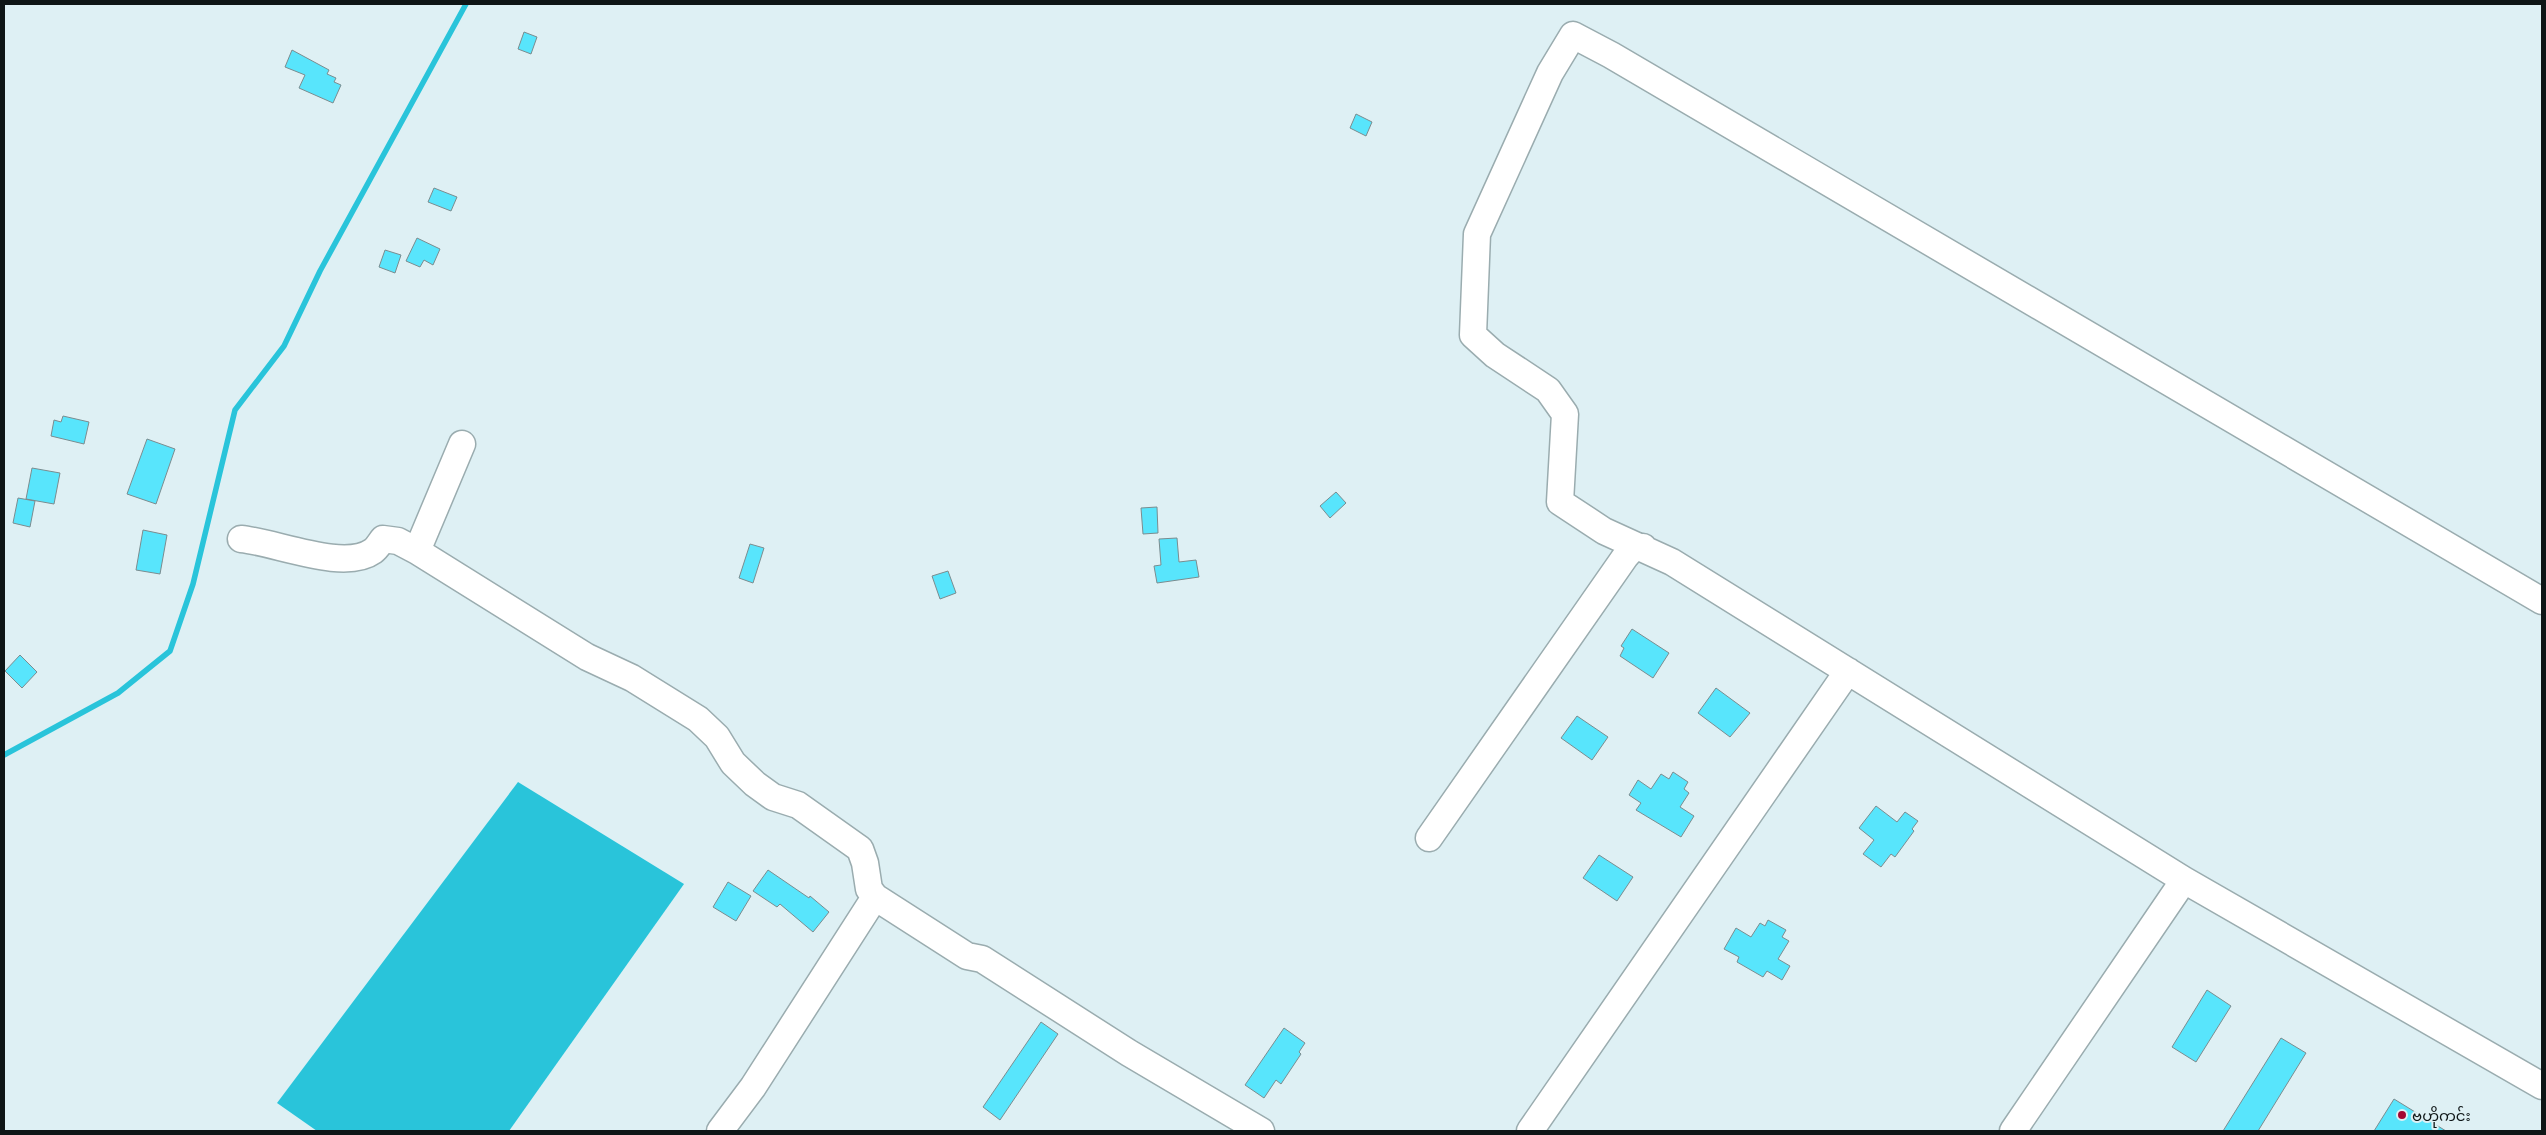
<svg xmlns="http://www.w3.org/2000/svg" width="2546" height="1135" font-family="Inter,'Noto Sans Myanmar',sans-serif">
	<rect width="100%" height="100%" fill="#def0f4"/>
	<path fill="#29c4da" d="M518,782L684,884L509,1131H317L277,1103Z"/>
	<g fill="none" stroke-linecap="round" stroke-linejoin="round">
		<path stroke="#29c4da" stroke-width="5.5" d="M4,755L118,693L170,651L193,584L235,410L284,346L320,271L466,4"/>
	</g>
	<path fill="#58e5fc" stroke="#7b8c8f" d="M524,32L537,37L531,54L518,49Z
		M292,50L329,70L327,74L336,78L334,82L341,85L333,103L299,88L305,75L285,67Z
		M1356,114L1372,122L1366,136L1350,128Z
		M434,188L457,197L451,211L428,202Z
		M417,238L440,249L433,265L424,260L420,267L406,261Z
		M385,250L401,255L395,273L379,267Z
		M63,416L89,422L84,444L51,436L54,420L61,422Z
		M147,439L175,449L156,504L127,494Z
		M32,468L60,473L54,504L26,499Z
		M1336,492L1346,503L1330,518L1320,506Z
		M18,498L35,501L30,527L13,523Z
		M1157,507L1158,533L1143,534L1141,508Z
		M143,530L167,535L160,574L136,570Z
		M1177,538L1179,562L1196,560L1199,577L1157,583L1154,566L1161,565L1159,539Z
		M750,544L764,548L753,583L739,578Z
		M948,571L956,593L940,599L932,576Z
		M1632,629L1669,653L1653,678L1620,656L1624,648L1621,646Z
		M20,655L37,672L22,688L5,671Z
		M1716,688L1750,713L1730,737L1698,713Z
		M1577,716L1608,737L1592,760L1561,738Z
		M1673,772L1688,782L1684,789L1689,793L1680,807L1694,816L1681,837L1636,810L1641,803L1629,795L1638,780L1651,789L1661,774L1669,779Z
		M1876,806L1897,822L1905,812L1918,821L1912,829L1914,831L1895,857L1891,854L1881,867L1863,854L1874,840L1859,828Z
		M1599,855L1633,877L1617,901L1583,878Z
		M768,870L809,898L810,896L829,912L813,932L780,904L777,907L753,891Z
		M728,882L751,896L736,921L713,907Z
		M1768,920L1786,930L1782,937L1789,941L1778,959L1790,966L1782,980L1767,971L1763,977L1737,962L1739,957L1724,949L1736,928L1751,937L1760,923L1765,926Z
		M2207,990L2231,1006L2196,1062L2172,1047Z
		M1041,1022L1058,1034L1000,1120L983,1107Z
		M1284,1028L1305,1043L1299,1052L1301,1054L1281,1084L1276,1080L1264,1098L1245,1085Z
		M2281,1038L2306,1053L2258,1131H2223Z
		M2394,1099L2446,1131H2374Z"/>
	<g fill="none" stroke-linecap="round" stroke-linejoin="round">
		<g stroke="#9aacaf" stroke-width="29">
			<path id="minor" d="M241,539C275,542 344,572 373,551C377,548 380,543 383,539L398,541L417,551L587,657L632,678L698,719L717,737L733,763L755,784L773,797L798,805L860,849L865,863L869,889L875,897
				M417,551L462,444
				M2542,601L1611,55L1573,35L1550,73L1477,234L1473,335L1495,355L1548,390L1565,414L1560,502L1604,531L1672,562L2184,880L2542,1086
				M1429,838L1625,557L1632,549L1643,547
				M720,1131L753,1087L875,897L967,956L982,959L1129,1053L1261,1131
				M1530,1131L1848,671
				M2013,1131L2184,880"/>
		</g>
		<use href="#minor" stroke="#fff" stroke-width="26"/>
	</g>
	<circle fill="#a30632" stroke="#def0f4" stroke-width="2" cx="2402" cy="1115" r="5"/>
	<g text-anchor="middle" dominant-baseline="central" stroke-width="4" stroke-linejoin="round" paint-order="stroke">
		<g font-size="15" fill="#0e1516" stroke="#def0f4" text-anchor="start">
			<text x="2412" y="1115">ဗဟိုကင်း</text>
		</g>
	</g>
	<rect width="2546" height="1135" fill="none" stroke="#0e1516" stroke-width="10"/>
</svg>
